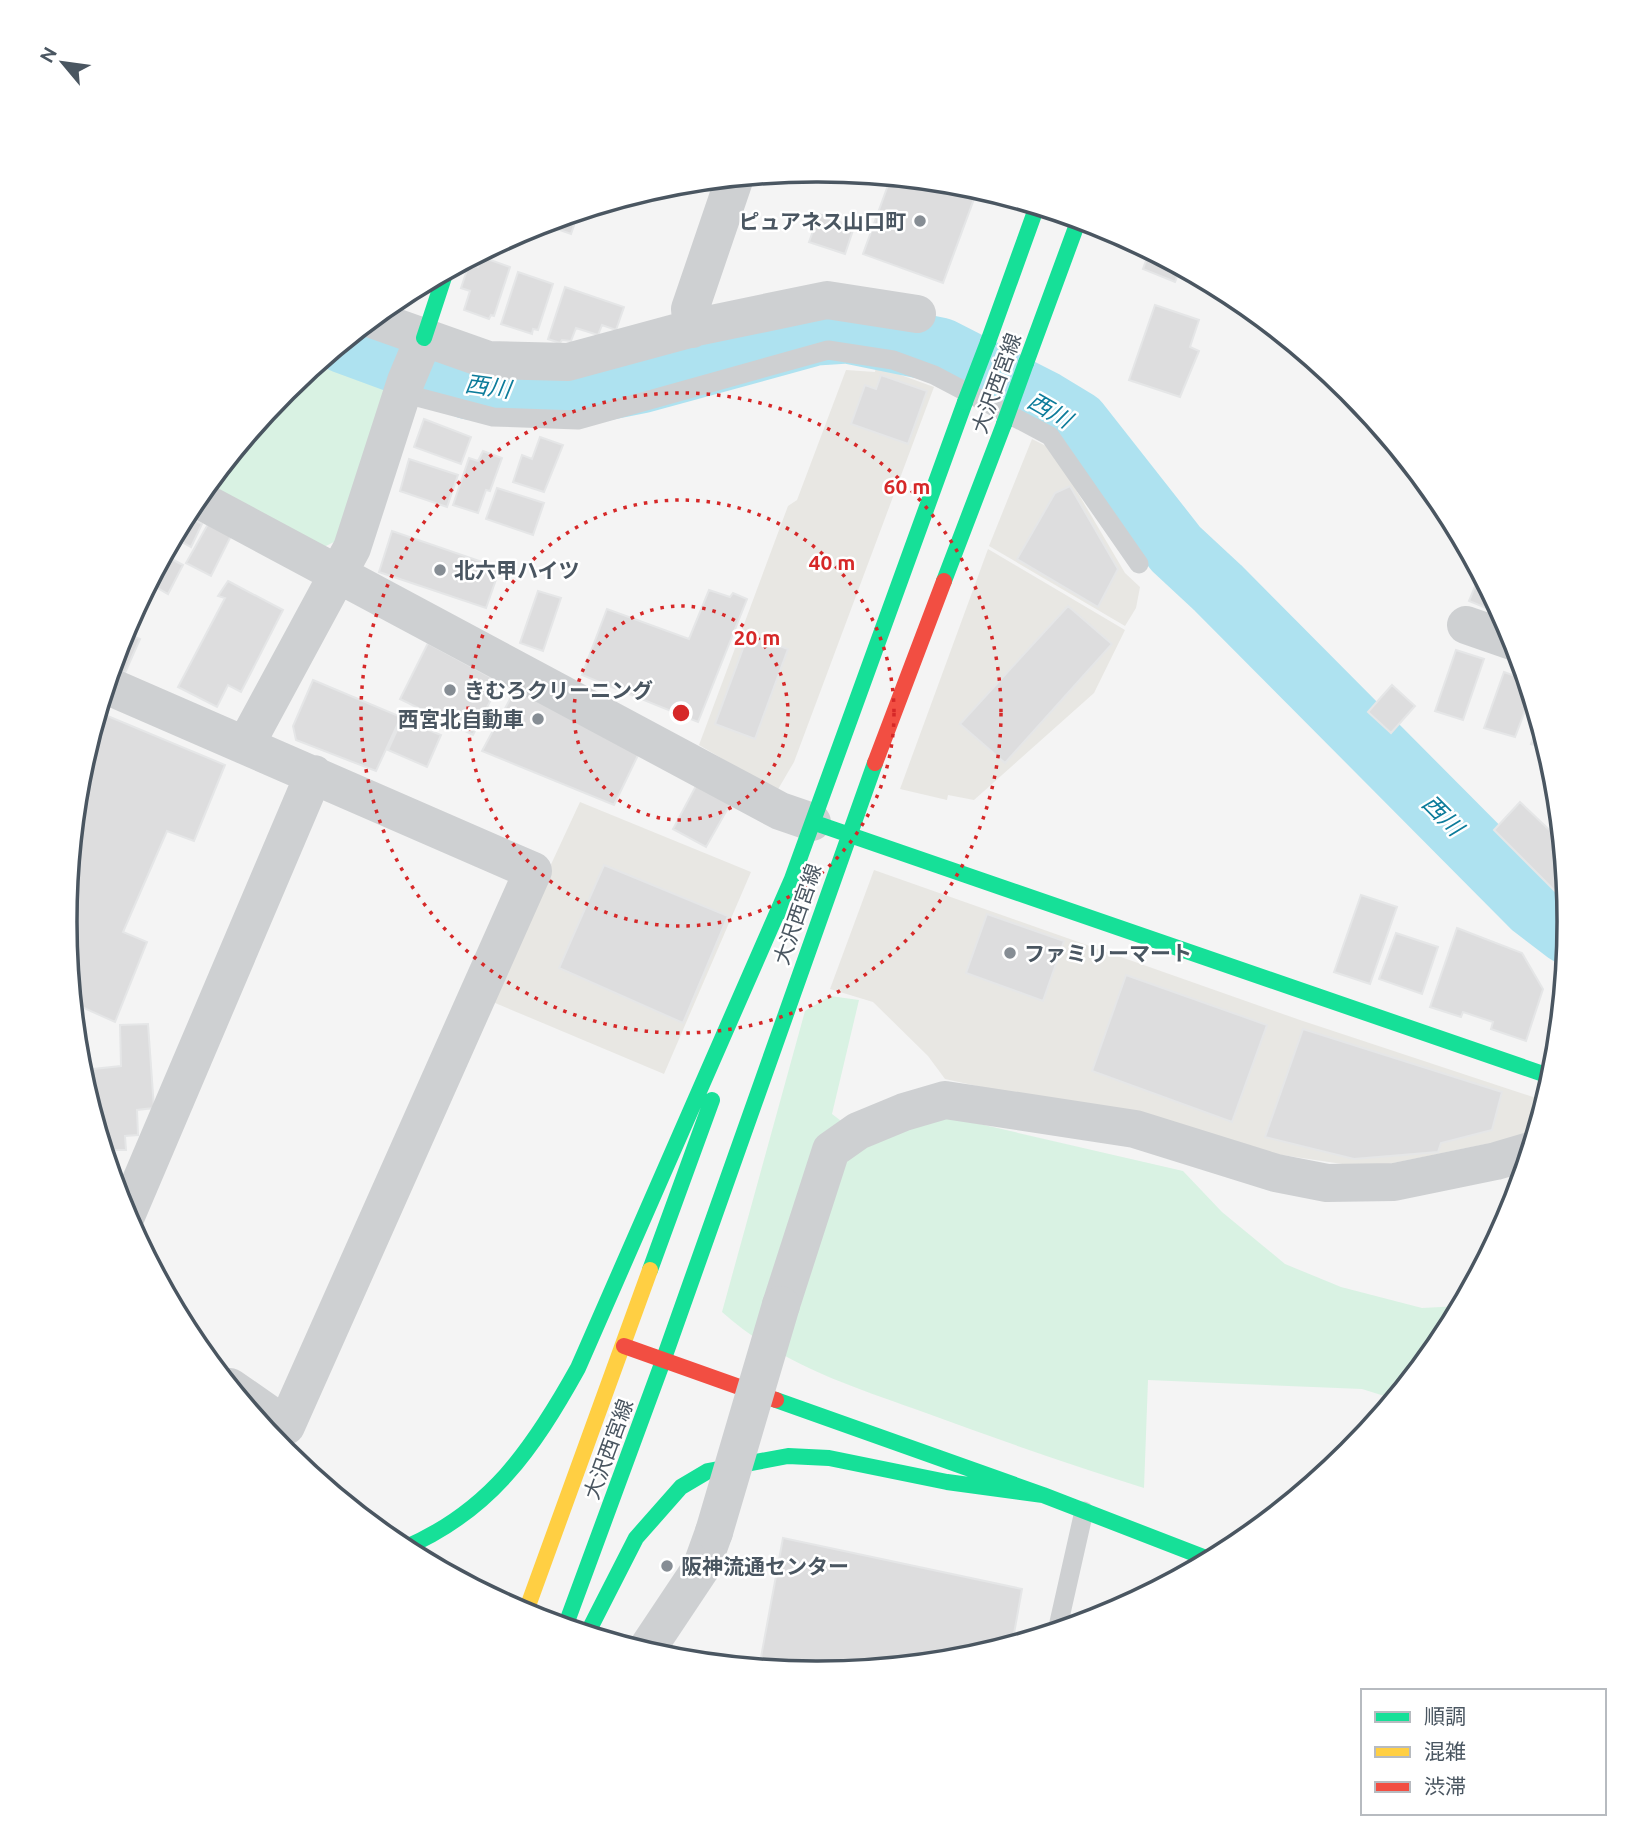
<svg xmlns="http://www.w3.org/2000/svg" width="1634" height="1843" font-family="Ubuntu,'Noto Sans JP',sans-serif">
	<rect width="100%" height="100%" fill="#f4f4f4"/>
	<path fill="#e8e7e3" d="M876,366L934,387L794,762L777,791L699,745L788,506L797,500L846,370L875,372Z
		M1032,439L1052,449L1125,573L1140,587L1136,608L1125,626L989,546Z
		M988,549L1125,630L1094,693L974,800L948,795L947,800L900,789Z
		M580,802L751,872L664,1074L488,1000Z
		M874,870L1300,1020L1545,1101L1535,1134L1369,1168L1254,1151L1131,1120L945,1079L928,1056L873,1002L830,989Z"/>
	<path fill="#d9f2e3" d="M318,362L386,387L338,540L324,547L208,484L285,389Z
		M830,996L859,1000L832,1114L870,1143L945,1116L1183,1171L1222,1212L1285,1264L1341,1287L1422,1308L1460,1306L1442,1340L1394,1399L1362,1389L1148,1380L1144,1488C1071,1465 999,1440 926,1413C851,1386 783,1366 722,1312L805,1011Z"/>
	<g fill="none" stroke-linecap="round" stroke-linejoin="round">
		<path stroke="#aee2f0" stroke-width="65" d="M344,341L469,387L571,395L641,381L816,333L847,331L940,350L1044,403L1077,423L1176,549L1218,588L1534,906L1568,932"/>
	</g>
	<path fill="#ddddde" stroke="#e5e6e7" stroke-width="2" d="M891,177L978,188L943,283L863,254Z
		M579,211L571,234L540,223Z
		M819,214L854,227L845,254L809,242Z
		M1137,244L1181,267L1175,282L1143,269L1149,252L1136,247Z
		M482,257L510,267L494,316L491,315L489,319L464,310L470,291L461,288L469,264L478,267Z
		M518,272L553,284L538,330L533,329L532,334L501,324Z
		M565,287L624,307L616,330L602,325L598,335L576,328L571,341L562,340L560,343L548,339Z
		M1155,305L1199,320L1190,347L1199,351L1180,397L1129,380Z
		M881,375L927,391L908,444L851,424L865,385L876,389Z
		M424,419L471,437L461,464L414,447Z
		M540,437L563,445L544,492L513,482L522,455L532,459Z
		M483,451L502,458L490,491L486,490L478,513L453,505L469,458L478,461Z
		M409,459L458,475L447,507L400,491Z
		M1070,486L1118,569L1098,607L1017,559L1055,493Z
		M497,488L544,503L533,535L486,519Z
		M186,515L202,524L191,547L173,537Z
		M208,524L231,536L211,576L186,563Z
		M392,531L500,568L486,608L379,572Z
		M164,555L183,565L168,594L149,583Z
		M1480,574L1498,607L1496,612L1469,601Z
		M228,581L283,610L241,692L228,685L217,707L178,687L225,598L218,596Z
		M709,590L730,597L733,593L747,599L698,722L582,675L607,609L689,639Z
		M538,591L561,598L543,651L520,643Z
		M1068,606L1112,644L1005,763L960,724Z
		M123,632L140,639L125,673L112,667Z
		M748,635L788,649L755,739L715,724Z
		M428,643L500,682L473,735L400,699Z
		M1456,650L1484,659L1463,720L1435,711Z
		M1504,672L1526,680L1531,695L1515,737L1484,728Z
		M313,680L401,717L376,771L296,740L293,726Z
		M1392,685L1415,706L1391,733L1368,712Z
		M516,688L640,751L614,805L482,751Z
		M98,712L225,765L194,841L167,831L123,932L147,942L115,1022L73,1003L65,921L79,774Z
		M402,719L441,735L427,767L388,750Z
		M1539,722L1547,749L1531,744Z
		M697,784L732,801L706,847L673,829Z
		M1520,802L1561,841L1565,882L1556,892L1494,830Z
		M604,865L728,916L683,1023L559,968Z
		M1361,895L1397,907L1370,984L1334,972Z
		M987,914L1064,941L1043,1001L966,973Z
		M1457,928L1522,953L1543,989L1526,1041L1491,1029L1493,1022L1463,1012L1461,1017L1430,1007Z
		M1396,933L1438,947L1422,994L1379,979Z
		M1126,975L1267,1025L1232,1122L1092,1071Z
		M148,1024L154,1108L137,1110L138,1135L125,1136L126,1150H104L85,1087L84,1070L121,1066L120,1025Z
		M1303,1029L1502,1092L1492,1130L1441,1143L1438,1152L1354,1159L1265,1137Z
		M783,1538L1022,1589L1012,1645L963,1659L817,1674L759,1668Z"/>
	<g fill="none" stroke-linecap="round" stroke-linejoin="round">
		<path stroke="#ced0d2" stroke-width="19" d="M402,393L493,417L578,420L828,350L893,360L934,375L1050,436L1139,564
			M1057,1631L1084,1511"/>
		<path stroke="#ced0d2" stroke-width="38" d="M372,319L488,360L568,362L697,327L827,300L917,314
			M692,329L690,309L735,177
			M196,498L780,811L812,822
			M1466,625L1515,642
			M106,685L533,871L286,1426L230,1387
			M246,744L352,548L406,381L424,338
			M126,1216L314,774
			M781,1305L831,1150L858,1131L904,1112L945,1100L1135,1129L1276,1173L1327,1183L1394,1182L1496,1161L1530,1151
			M645,1652L701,1568L714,1532"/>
		<path stroke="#16e098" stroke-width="16" d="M424,338L446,271
			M988,342L1037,206
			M1026,363L1079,219
			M944,581L1004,424
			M818,824L1552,1077
			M780,912L965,402
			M650,1270L712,1100
			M776,1400L1043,1495L1211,1560
			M402,1549C490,1512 533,1449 578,1368L792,879
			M565,1627L663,1361L875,763
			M587,1634L636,1538L681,1487L708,1471L788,1456L829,1458L947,1482L1043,1495"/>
		<path stroke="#ffcf43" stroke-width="16" d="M525,1614L650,1270"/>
		<path stroke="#f24e42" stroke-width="16" d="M875,763L944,581
			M624,1346L776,1400"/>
		<path stroke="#ced0d2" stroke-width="38" d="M714,1532L781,1305"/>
		<path stroke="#16e098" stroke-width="16" d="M965,402L988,342
			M1004,424L1026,363"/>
	</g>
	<g fill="none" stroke="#d62828" stroke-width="3.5" stroke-dasharray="3.5 7">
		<circle cx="681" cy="713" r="107"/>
		<circle cx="681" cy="713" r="213"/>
		<circle cx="681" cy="713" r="320"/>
	</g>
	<g fill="#868d94" stroke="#fff" stroke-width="2.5">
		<circle cx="920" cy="221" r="7"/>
		<circle cx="440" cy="570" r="7"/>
		<circle cx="450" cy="690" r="7"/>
		<circle cx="538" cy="719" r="7"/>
		<circle cx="1010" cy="953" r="7"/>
		<circle cx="667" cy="1566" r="7"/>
	</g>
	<g text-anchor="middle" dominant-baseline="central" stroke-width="5" stroke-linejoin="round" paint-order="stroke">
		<g font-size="21" font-weight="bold" fill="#4a5661" stroke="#fff" text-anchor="start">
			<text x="906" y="221" text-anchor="end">ピュアネス山口町</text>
			<text x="454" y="570">北六甲ハイツ</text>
			<text x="464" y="690">きむろクリーニング</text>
			<text x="524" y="719" text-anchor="end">西宮北自動車</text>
			<text x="1024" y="953">ファミリーマート</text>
			<text x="681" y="1566">阪神流通センター</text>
		</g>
		<g font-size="21" fill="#4a5661" stroke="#fff">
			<text transform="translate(996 383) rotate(-70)">大沢西宮線</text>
			<text transform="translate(797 914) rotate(-71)">大沢西宮線</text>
			<text transform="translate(608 1449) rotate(-70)">大沢西宮線</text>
		</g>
		<g font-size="23" font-style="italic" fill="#0c7c9b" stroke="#fff">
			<text transform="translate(488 386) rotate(8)">西川</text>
			<text transform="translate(1050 410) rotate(30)">西川</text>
			<text transform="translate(1443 815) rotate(45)">西川</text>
		</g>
	</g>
	<path d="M0 0H1634V1843H0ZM816 182H818A739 739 0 0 1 1557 921V922A739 739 0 0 1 818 1661H816A739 739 0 0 1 77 922V921A739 739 0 0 1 816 182Z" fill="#fff" fill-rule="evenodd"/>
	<path fill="none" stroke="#4a5661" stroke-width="3.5" d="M816 182H818A739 739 0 0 1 1557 921V922A739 739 0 0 1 818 1661H816A739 739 0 0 1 77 922V921A739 739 0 0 1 816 182Z"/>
	<circle cx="681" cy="713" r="10" fill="#d62828" stroke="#fff" stroke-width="3.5"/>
	<g font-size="21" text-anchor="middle" font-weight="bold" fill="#d62828" stroke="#fff" stroke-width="5" stroke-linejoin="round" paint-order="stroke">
		<text x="907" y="494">60 m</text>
		<text x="832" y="570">40 m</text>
		<text x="757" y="645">20 m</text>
	</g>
	<rect x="1361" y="1689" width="245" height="126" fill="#ffffff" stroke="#b7bbc0" stroke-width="2"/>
	<rect x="1375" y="1712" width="35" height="10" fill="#16e098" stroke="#b7bbc0" stroke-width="2"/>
	<text x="1424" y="1724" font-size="21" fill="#4a5661">順調</text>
	<rect x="1375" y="1747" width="35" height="10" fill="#ffcf43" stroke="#b7bbc0" stroke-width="2"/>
	<text x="1424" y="1759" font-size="21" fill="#4a5661">混雑</text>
	<rect x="1375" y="1782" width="35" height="10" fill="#f24e42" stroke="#b7bbc0" stroke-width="2"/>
	<text x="1424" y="1794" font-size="21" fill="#4a5661">渋滞</text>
	<g transform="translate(63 63) rotate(299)" stroke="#ffffff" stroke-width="5" paint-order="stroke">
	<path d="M0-5L12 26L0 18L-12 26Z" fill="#4a5661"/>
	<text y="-10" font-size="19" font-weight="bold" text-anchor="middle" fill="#4a5661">N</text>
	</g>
</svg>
